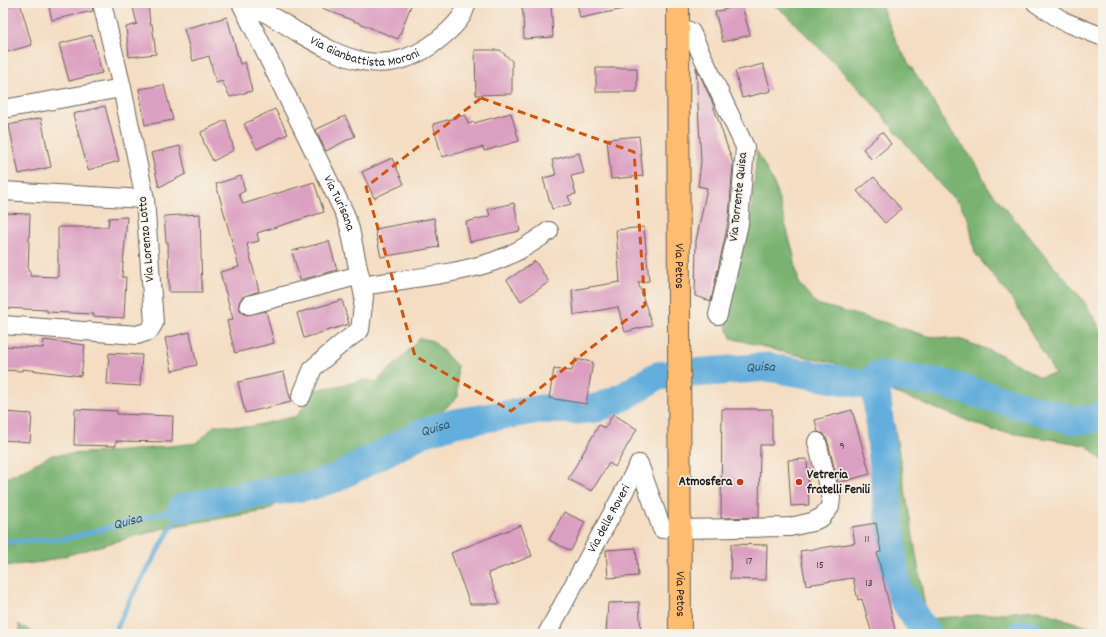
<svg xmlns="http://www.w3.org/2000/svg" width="1106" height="637" font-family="Dekko,sans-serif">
	<rect width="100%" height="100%" fill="#f7f3e8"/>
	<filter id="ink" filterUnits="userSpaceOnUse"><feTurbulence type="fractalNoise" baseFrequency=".025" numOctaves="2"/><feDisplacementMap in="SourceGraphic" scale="8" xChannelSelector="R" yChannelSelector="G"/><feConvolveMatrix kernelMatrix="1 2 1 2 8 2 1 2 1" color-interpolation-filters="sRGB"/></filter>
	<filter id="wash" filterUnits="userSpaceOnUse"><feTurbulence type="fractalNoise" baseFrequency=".012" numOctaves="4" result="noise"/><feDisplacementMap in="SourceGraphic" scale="16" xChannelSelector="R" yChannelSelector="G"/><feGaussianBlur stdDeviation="0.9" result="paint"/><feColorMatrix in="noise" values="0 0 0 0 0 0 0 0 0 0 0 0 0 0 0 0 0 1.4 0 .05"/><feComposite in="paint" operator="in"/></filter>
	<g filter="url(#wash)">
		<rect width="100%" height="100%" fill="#f4ddc2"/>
		<path fill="#79b271" stroke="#4a6746" d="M771,3H880L898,45L909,64L929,94L946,125L976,163L988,188L1083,300L1103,333V461L1086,445L992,430L883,388L894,424L927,619L1039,610L1084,626L1103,630V634H909L890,572L875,400L869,390L836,363L783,352L731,338L726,324L727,300L750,228L757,151L775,186L793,252L799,284L817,304L886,323L927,336L962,340L1002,355L1039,377L1055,374L1012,299L975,253L969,221L961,206L941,186L868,98L786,14Z
			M420,338L433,341L457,366L458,397L414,436L353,456L266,511L168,527L43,562L4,566L3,569V478L9,477L52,455L125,451L197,443L215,425L249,427L297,416L315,390L367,380L376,382L400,360Z
			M18,624L36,634H22Z"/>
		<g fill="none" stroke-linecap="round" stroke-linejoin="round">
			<g stroke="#64aedc" stroke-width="5">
				<path id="s1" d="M3,542L65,539L182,508"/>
				<path d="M114,634L131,598L182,508"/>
			</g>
			<g stroke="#64aedc" stroke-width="29">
				<path d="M878,375L941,383L1073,420L1092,419L1103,415"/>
				<path d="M874,386L877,399L896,587L926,634"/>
				<path id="s2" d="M182,508L247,495L310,486L336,478L422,433L455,423L540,409L576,410L597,408L625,396L657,376L768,367L874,386V384"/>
				<path d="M1022,634H1030"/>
			</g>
		</g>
		<g id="blocks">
			<path fill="#db9fc1" d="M20,3L32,45L3,53V8Z
				M48,3H92L93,11L52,20Z
				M132,3H148L150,24H152L156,54L129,57L126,27L137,24Z
				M310,3H412L398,39Z
				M521,3H551L553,37L524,39L523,14Z
				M577,3H623L624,9L580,18Z
				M742,5L750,35L723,42L715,12Z
				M227,17L240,64L245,62L252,91L230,97L222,81L216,83L209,56L193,61L184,29Z
				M92,35L102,73L69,81L59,44Z
				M475,50H500L512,61V94L476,95Z
				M763,64L771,91L742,98L735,71Z
				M696,67L711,99L733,163L729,218L711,301L695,296L696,241L707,188L698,186L701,162Z
				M596,68H637V92H596Z
				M164,85L173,120L145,125L139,89Z
				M105,106L119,161L88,170L73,114Z
				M275,109L288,134L257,149L244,124Z
				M511,113L519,141L484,151L483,147L442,157L433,124L466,115L468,124L474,122V123Z
				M345,116L355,136L326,151L315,130Z
				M41,118L51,167L19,174L9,125Z
				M226,120L234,150L213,161L204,143L201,132Z
				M882,132L891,144L872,160L863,149Z
				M639,136L643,176L611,179L607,139Z
				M180,146L186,174L159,187L151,153Z
				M579,153L584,173L571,176L576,194L568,196L571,204L552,209L543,178L556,175L552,160Z
				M392,158L404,184L374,198L362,172Z
				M241,176L245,191L239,194L243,204L314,182L324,212L257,233L259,241L247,244L259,291L242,297L239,303V308L242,313L247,315L266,311L274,343L235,353L227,321L233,319L220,272L239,267L216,184Z
				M874,177L901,209L885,223L857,191Z
				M514,203L520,231L470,242L466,222L490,216L488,209Z
				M3,213L30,214L28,271H30V276L58,277V227H108L109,218L127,217L122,277H126L124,318L93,316L94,314L47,312V310L3,308Z
				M200,214L202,292H169L168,242H166L164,216Z
				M434,218L439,247L381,257L375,229Z
				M644,227L649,281L638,282L652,325L625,332L618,307L574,315L572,290L620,282L616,230Z
				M329,241L337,270L300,280L292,251Z
				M535,261L549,282L521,301L507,280Z
				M342,300L349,324L304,338L297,313Z
				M190,332L197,365L172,371L165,338Z
				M44,340L85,345L81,376L22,369V371L3,370V346L43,348Z
				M109,353L142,355L140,386L107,384Z
				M575,359L593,362L586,404L549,398L554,369L572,371Z
				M284,372L291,402L245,413L238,382Z
				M75,409L117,411V414L173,416L172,442L116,441V446L74,445Z
				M722,409H772V445H760L759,517L721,518Z
				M852,410L870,474L838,483L827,439L824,434L818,432L815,420Z
				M3,412L32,414L30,442L3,440Z
				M613,414L637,429L615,467L609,463L592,491L568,479L599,425L605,428Z
				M807,459L809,505L791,506L788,460Z
				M564,512L585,522L571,551L549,540Z
				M876,523L881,552L877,553L896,634H872L862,599L858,600L853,578L806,585L800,551L855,543L852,527Z
				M521,525L532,556L488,573L500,604H470L451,553Z
				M731,544L767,545L766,580L730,579Z
				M636,548L638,576L608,578L606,550Z
				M639,602L641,634H606L608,603Z"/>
		</g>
	</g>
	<g filter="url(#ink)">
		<use href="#blocks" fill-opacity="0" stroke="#686056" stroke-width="1"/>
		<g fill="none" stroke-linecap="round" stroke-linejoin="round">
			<g stroke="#686056" stroke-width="20">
				<g id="minor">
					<path id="s3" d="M241,3L345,214L350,229L364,297L360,330L340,345L313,368L301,397"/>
					<path id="s4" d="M249,3C266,13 283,23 299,33C344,59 382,78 430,46C441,38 453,29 461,17C464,13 465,7 467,3"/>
					<path d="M1036,3L1063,21L1103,37"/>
					<path d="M678,26L691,32L745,147L739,224L718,315"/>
					<path d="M3,109L122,88"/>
					<path d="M3,191L145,199"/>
					<path d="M362,286C404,279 455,275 495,261C514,254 533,243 549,231"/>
					<path d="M249,305L360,275"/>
					<path d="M3,325L137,335L149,331L154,323L145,199L122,88L102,3"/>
					<path d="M639,464L662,529"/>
					<path d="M680,529L790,527L812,522L822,517L830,507L831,498L817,442"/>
					<path id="s5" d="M547,634L639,464"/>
				</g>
			</g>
			<g stroke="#686056" stroke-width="24">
				<g id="major">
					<path id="s6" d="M678,3L680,634"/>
				</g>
			</g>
			<use href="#minor" stroke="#fff" stroke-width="18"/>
			<use href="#major" stroke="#fdbc6f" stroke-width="22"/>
		</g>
	</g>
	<path fill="none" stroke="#d4530e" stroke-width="3" stroke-dasharray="8 5" stroke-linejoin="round" d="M481,98L634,152L645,305L511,411L415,356L366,187Z"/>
	<g fill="#c8321e" stroke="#f7f3e8" stroke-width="1.5">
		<circle cx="740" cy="482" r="4"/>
		<circle cx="799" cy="482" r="4"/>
	</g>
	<g text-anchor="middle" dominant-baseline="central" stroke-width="3" stroke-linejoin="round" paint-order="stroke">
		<g font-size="11" fill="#4c3d45">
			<text x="842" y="447">9</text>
			<text x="867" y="540">11</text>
			<text x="749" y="562">17</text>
			<text x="820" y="566">15</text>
			<text x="869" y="584">13</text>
		</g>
		<g font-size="13" fill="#1c1c1c" stroke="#f7f3e8">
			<text stroke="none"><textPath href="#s4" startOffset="129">Via Gianbattista Moroni</textPath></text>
			<text transform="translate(739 197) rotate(-84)">Via Torrente Quisa</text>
			<text stroke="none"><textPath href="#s3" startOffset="223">Via Turisana</textPath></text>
			<text transform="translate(147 239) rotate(-95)">Via Lorenzo Lotto</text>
			<text stroke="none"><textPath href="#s6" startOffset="263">Via Petos</textPath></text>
			<text stroke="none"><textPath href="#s5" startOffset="131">Via delle Roveri</textPath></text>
			<text stroke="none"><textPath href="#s6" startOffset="591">Via Petos</textPath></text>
		</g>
		<g font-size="13" font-weight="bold" fill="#1c1c1c" stroke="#f7f3e8" text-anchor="start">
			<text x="807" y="475">Vetreria<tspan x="807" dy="15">fratelli Fenili</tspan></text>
			<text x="732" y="482" text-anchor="end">Atmosfera</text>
		</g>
		<g font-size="14" font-style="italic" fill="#395669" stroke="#f7f3e8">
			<text stroke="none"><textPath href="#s2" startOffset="604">Quisa</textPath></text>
			<text stroke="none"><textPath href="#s2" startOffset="268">Quisa</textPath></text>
			<text stroke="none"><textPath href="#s1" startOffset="127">Quisa</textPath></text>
		</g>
	</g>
	<rect width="1106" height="637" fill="none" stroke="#f7f3e8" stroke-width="16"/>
</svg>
